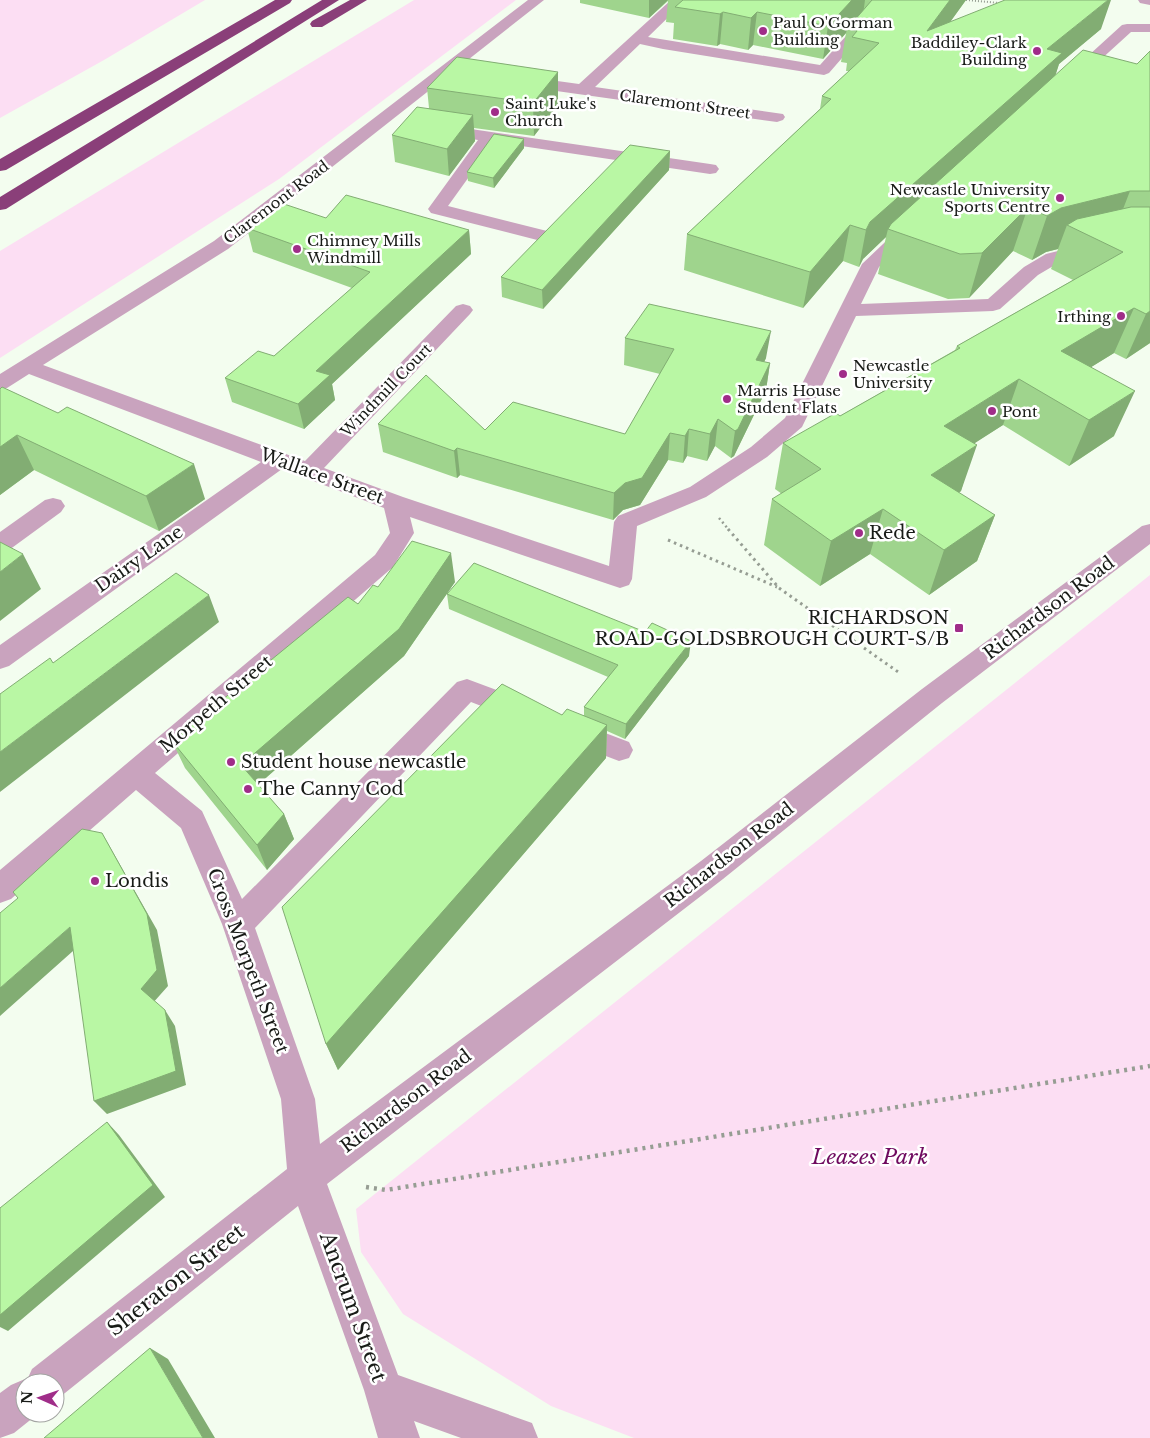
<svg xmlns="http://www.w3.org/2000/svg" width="1150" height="1438" font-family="'Libre Baskerville',serif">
	<rect width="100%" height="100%" fill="#f3fdef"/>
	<path fill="#fcdef3" d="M0,0H205L104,60L0,118Z
		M414,0H516L279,179L0,358V251Z
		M1150,575V1438H634L551,1406L403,1314L361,1252L356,1209Z"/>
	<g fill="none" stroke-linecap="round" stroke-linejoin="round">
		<path stroke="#969d93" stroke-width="2" stroke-dasharray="1 2" stroke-linecap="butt" d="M966,0L1000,3"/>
		<path stroke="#969d93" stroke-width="2.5" stroke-dasharray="2 3" stroke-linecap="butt" d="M719,518L729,530"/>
		<path stroke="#969d93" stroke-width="3" stroke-dasharray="2.5 4" stroke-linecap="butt" d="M728,529L779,588L901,674
			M668,540L777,587"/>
		<path stroke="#969d93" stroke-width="4.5" stroke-dasharray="3 5" stroke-linecap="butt" d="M366,1187L386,1190L1150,1066"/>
		<path fill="#c9a3be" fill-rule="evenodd" d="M528,0H544L228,249L43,365L305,461L456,306L463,304L470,306L473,310L470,314L324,468L403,497L609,566L614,522L618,516L690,487L751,447L785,418L862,264L903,225L909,224L915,225L918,229L879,267L861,304L988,299L1024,267L1046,254L1113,237H1142L1150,235V247L1142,249H1113L1060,262L1038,275L1000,309L993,311L856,316L802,427L767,457L706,497L637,526L632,579L629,585L620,588L611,585L410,517L414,533L393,567L155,773L202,811L242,899L457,682L467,679L532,703L536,711L532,719L522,722L471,702L255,928L315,1099L320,1144L701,861L922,689L1142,526L1150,524V544L942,703L723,879L327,1184L398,1375L532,1423L538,1438H461L414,1421L420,1438H378L364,1390L298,1206L60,1397L55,1399V1383H25V1413H39L14,1433L0,1438V1393L11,1385L25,1379L27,1380L32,1369L287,1169L281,1099L222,924L181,828L136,790L11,899L0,903V870L375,555L390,533L384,508L282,469L9,666L0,669V645L261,462L29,374L7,388L0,389V374L214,241Z
			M671,0H686L648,37L820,65L863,17H873L875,20L829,73L824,75L663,49L640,44L595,87L783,114L785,117L783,120L777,122L521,86L516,84L513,81L516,78L521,76L579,84Z
			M1138,0H1150V5L1140,3Z
			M1127,24H1150V32H1131L1076,82H1066L1063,79L1066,76L1122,25Z
			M437,124L710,164L716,165L719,169L716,173L710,174L494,142L448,206L551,232L554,236L551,240L545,242L431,213L428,209L478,140L431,132L429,129L431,126Z
			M53,498L61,500L65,506L61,512L9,550L0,552V532L45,500Z
			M571,720L629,742L633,750L629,758L619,761L561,739L557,731L561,723Z"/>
		<path fill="#8a3f79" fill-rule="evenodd" d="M275,0H292L290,3L6,170L0,171V159Z
			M322,0H339L6,209L0,210V197Z
			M350,0H367L322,27H312L310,24L312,21Z"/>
	</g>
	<path fill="#9fd48d" d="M580,0H966L950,22L1101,29L1059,64L1055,76L1137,64L1150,51V343L1126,359L1114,353L1091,367L1114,436L1069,466L1003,425L974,443L961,491L959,493L995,515L977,561L929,595L870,554L820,586L764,545L772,499L782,494L775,489L783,443L840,416L955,350L957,346L1073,280L1051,269L1058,249L1046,252L1032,260L1013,251L969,298L948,299L878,274L886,237L863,259L859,267L843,261L803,308L684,270L687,234L820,109L822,96L849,71H846L847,63L841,62L846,33L823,59L753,45L748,50L720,44L717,46L673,39L674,23L666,22L668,1L649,18L580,3Z
		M558,72V105L534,136L474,128L475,141L449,176L395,162L392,135L429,108L427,88Z
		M524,139V148L494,188L468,181L467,172Z
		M670,151L669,170L543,309L502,297L501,277Z
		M326,218L469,230L471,254L332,384L335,400L304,429L232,402L225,378L274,356L352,288L253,252L247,228Z
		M625,338L766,358L764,362L770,363L766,390L734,456L731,458L715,446L707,461L687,456L683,463L668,460L640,505L623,510L613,520L460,475L457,478L383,452L378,424L485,430L625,434L660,374L624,365Z
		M0,389L205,499L159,531L34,470L0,495Z
		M455,582L404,656L258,785L284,814L294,839L267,870L185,768L172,741L358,604L378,587Z
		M447,594L689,656L625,739L607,731L606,758L338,1070L326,1044L562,715H584V707L608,677L449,609Z"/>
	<path fill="#82ad73" d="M649,0H668L649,18Z
		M852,0H865L863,15L847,29L846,33L823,59L828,26Z
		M950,0H966L920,64L927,31Z
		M1108,0H1111L1101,29L1059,64L1052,86L888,229L886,237L863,259L859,267L866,230L870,222L1047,49Z
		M723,12L720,44L717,46L720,14Z
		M757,12L753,45L748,50L751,18Z
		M558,72V105L534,136L533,103Z
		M473,115L475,141L449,176L447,149Z
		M524,139V148L494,188L493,178Z
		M670,151L669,170L543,309L542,290Z
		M1130,191L1113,235L1067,225L1058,249L1046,252L1032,260L1047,216L1061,208Z
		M1028,207L1013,251L969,298L982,253Z
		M850,225L843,261L803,308L810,272Z
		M469,230L471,254L332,384L335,400L304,429L298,404L316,371Z
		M1134,308L1114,353L1046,395L1061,351Z
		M1150,311V343L1126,359L1146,314Z
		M771,331L766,358L752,387L756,360Z
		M770,363L766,390L734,456L731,458L735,431Z
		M1019,379L1003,425L930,472L944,426Z
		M1135,391L1114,436L1069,466L1089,420Z
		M718,419L715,446L707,461L710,434Z
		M689,429L687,456L683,463L685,436Z
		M670,433L668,460L640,505L623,510L613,520L614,493Z
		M17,435L34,470L0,495V447Z
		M977,445L961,491L916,520L931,475Z
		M457,448L460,475L457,478L454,451Z
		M194,464L205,499L159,531L146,496Z
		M883,509L870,554L820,586L831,541Z
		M995,515L977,561L929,595L944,550Z
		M451,553L455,582L404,656L251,791L241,765Z
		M23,554L41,589L0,621V572Z
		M209,595L219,622L0,792V752Z
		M691,641L689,656L625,739L626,724Z
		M607,725L606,758L338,1070L326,1044Z
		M284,814L294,839L267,870L257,845Z
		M102,833L157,930L168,986L152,1004L141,989Z
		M70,927L82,943L0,1016V988Z
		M165,1010L175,1026L186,1085L107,1114L94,1101Z
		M107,1122L119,1135L165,1197L8,1331L0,1327V1315Z
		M150,1348L168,1359L215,1438H203Z"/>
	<path fill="#b9f7a4" stroke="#82ad73" d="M683,0H852L828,26L757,12L751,18L723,12L720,14L675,7Z
		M872,0H950L927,31L1005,0H1108L1047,49L1062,53L870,222L866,230L850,225L810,272L687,234L831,99L822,96L879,43L852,37L857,31L847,29Z
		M1083,50L1137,64L1150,51V191H1130L1061,208L1047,216L1028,207L982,253L960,254L888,229L891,224Z
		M457,57L558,72L533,103L427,88Z
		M417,107L473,115L447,149L392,135Z
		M494,134L524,139L493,178L467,172Z
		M630,145L670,151L542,290L501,277Z
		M346,195L469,230L316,371L330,375L298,404L225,378L258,351L274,356L370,272L247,228L284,204L326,218Z
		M1131,207H1150V311L1146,314L1134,308L1061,351L1135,391L1089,420L1019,379L944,426L977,445L931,475L995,515L944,550L883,509L831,541L772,499L821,469L783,443L836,413L840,416L960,348L957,346L1123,252L1067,225L1077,219Z
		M649,304L771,331L756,360L770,363L738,429L735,431L718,419L710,434L689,429L685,436L670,433L642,478L625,483L614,493L457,448L454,451L378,424L426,375L485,430L513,402L625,434L674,349L625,338Z
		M2,387L58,413L67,407L194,464L146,496L17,435L0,447V389Z
		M412,541L451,553L399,629L241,765L284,814L257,845L172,741L348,597L358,604L373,585L378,587Z
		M0,542L23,554L0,572Z
		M474,563L645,632L652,623L691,641L626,724L584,707L618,665L447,594Z
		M176,573L209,595L0,752V694L50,658L53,663Z
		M502,684L562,715L567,709L607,725L326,1044L282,907Z
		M82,829L102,833L147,914L157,970L141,989L165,1010L176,1071L94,1101L70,927L0,988V913L18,898L13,892Z
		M107,1122L153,1185L0,1315V1208Z
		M150,1348L203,1438H44Z"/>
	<g fill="#a02d89" stroke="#fff" stroke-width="2">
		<circle cx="763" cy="31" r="5"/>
		<circle cx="1037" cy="51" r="5"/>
		<circle cx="495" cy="112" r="5"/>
		<circle cx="1060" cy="198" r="5"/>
		<circle cx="297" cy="249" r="5"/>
		<circle cx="1121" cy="316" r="5"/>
		<circle cx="843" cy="374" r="5"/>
		<circle cx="727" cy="399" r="5"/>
		<circle cx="992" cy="411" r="5"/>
		<circle cx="859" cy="533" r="5"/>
		<rect x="954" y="623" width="10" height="10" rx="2.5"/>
		<circle cx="231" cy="762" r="5"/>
		<circle cx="248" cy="789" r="5"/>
		<circle cx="95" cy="881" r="5"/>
	</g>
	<g text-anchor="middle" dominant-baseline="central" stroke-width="5" stroke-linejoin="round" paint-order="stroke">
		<g font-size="15" fill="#181b17" stroke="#fff" text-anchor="start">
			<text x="773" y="22">Paul O'Gorman<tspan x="773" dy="17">Building</tspan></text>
			<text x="1027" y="42" text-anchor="end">Baddiley-Clark<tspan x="1027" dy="17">Building</tspan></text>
			<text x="505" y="103">Saint Luke's<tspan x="505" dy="17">Church</tspan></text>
			<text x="1050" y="189" text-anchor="end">Newcastle University<tspan x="1050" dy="17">Sports Centre</tspan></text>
			<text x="307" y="240">Chimney Mills<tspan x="307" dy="17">Windmill</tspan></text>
			<text x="1111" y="316" text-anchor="end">Irthing</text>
			<text x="853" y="365">Newcastle<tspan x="853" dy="17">University</tspan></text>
			<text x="737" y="390">Marris House<tspan x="737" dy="17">Student Flats</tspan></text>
			<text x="1002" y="411">Pont</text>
		</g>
		<g font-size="15" fill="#181b17" stroke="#fff">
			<text transform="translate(685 104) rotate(8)">Claremont Street</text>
			<text transform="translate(276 202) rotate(-37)">Claremont Road</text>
			<text transform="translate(386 390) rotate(-46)">Windmill Court</text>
		</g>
		<g font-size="18" fill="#181b17" stroke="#fff">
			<text transform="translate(322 476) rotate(20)">Wallace Street</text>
			<text transform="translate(139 559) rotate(-35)">Dairy Lane</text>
			<text transform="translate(1049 608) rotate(-37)">Richardson Road</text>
			<text transform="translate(216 704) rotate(-40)">Morpeth Street</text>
			<text transform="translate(729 855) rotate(-38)">Richardson Road</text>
			<text transform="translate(248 961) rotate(69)">Cross Morpeth Street</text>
			<text transform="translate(406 1101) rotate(-37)">Richardson Road</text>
		</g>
		<g font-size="18" fill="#181b17" stroke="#fff" text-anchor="start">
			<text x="869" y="533">Rede</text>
			<text x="949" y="618" text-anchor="end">RICHARDSON<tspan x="949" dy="21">ROAD-GOLDSBROUGH COURT-S/B</tspan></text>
			<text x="241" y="762">Student house newcastle</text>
			<text x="258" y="789">The Canny Cod</text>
			<text x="105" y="881">Londis</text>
		</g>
		<g font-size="21" font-style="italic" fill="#6f0a5f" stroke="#fff">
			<text x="870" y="1157">Leazes Park</text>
		</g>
		<g font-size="21" fill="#181b17" stroke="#fff">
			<text transform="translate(176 1280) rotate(-38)">Sheraton Street</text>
			<text transform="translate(353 1307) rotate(70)">Ancrum Street</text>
		</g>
	</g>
	<g transform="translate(40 1398) rotate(272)"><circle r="24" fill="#ffffff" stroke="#a3a4a2"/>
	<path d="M0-4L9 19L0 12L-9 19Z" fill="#a02d89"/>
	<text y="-8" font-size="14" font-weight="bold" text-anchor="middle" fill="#181b17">N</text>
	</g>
</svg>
